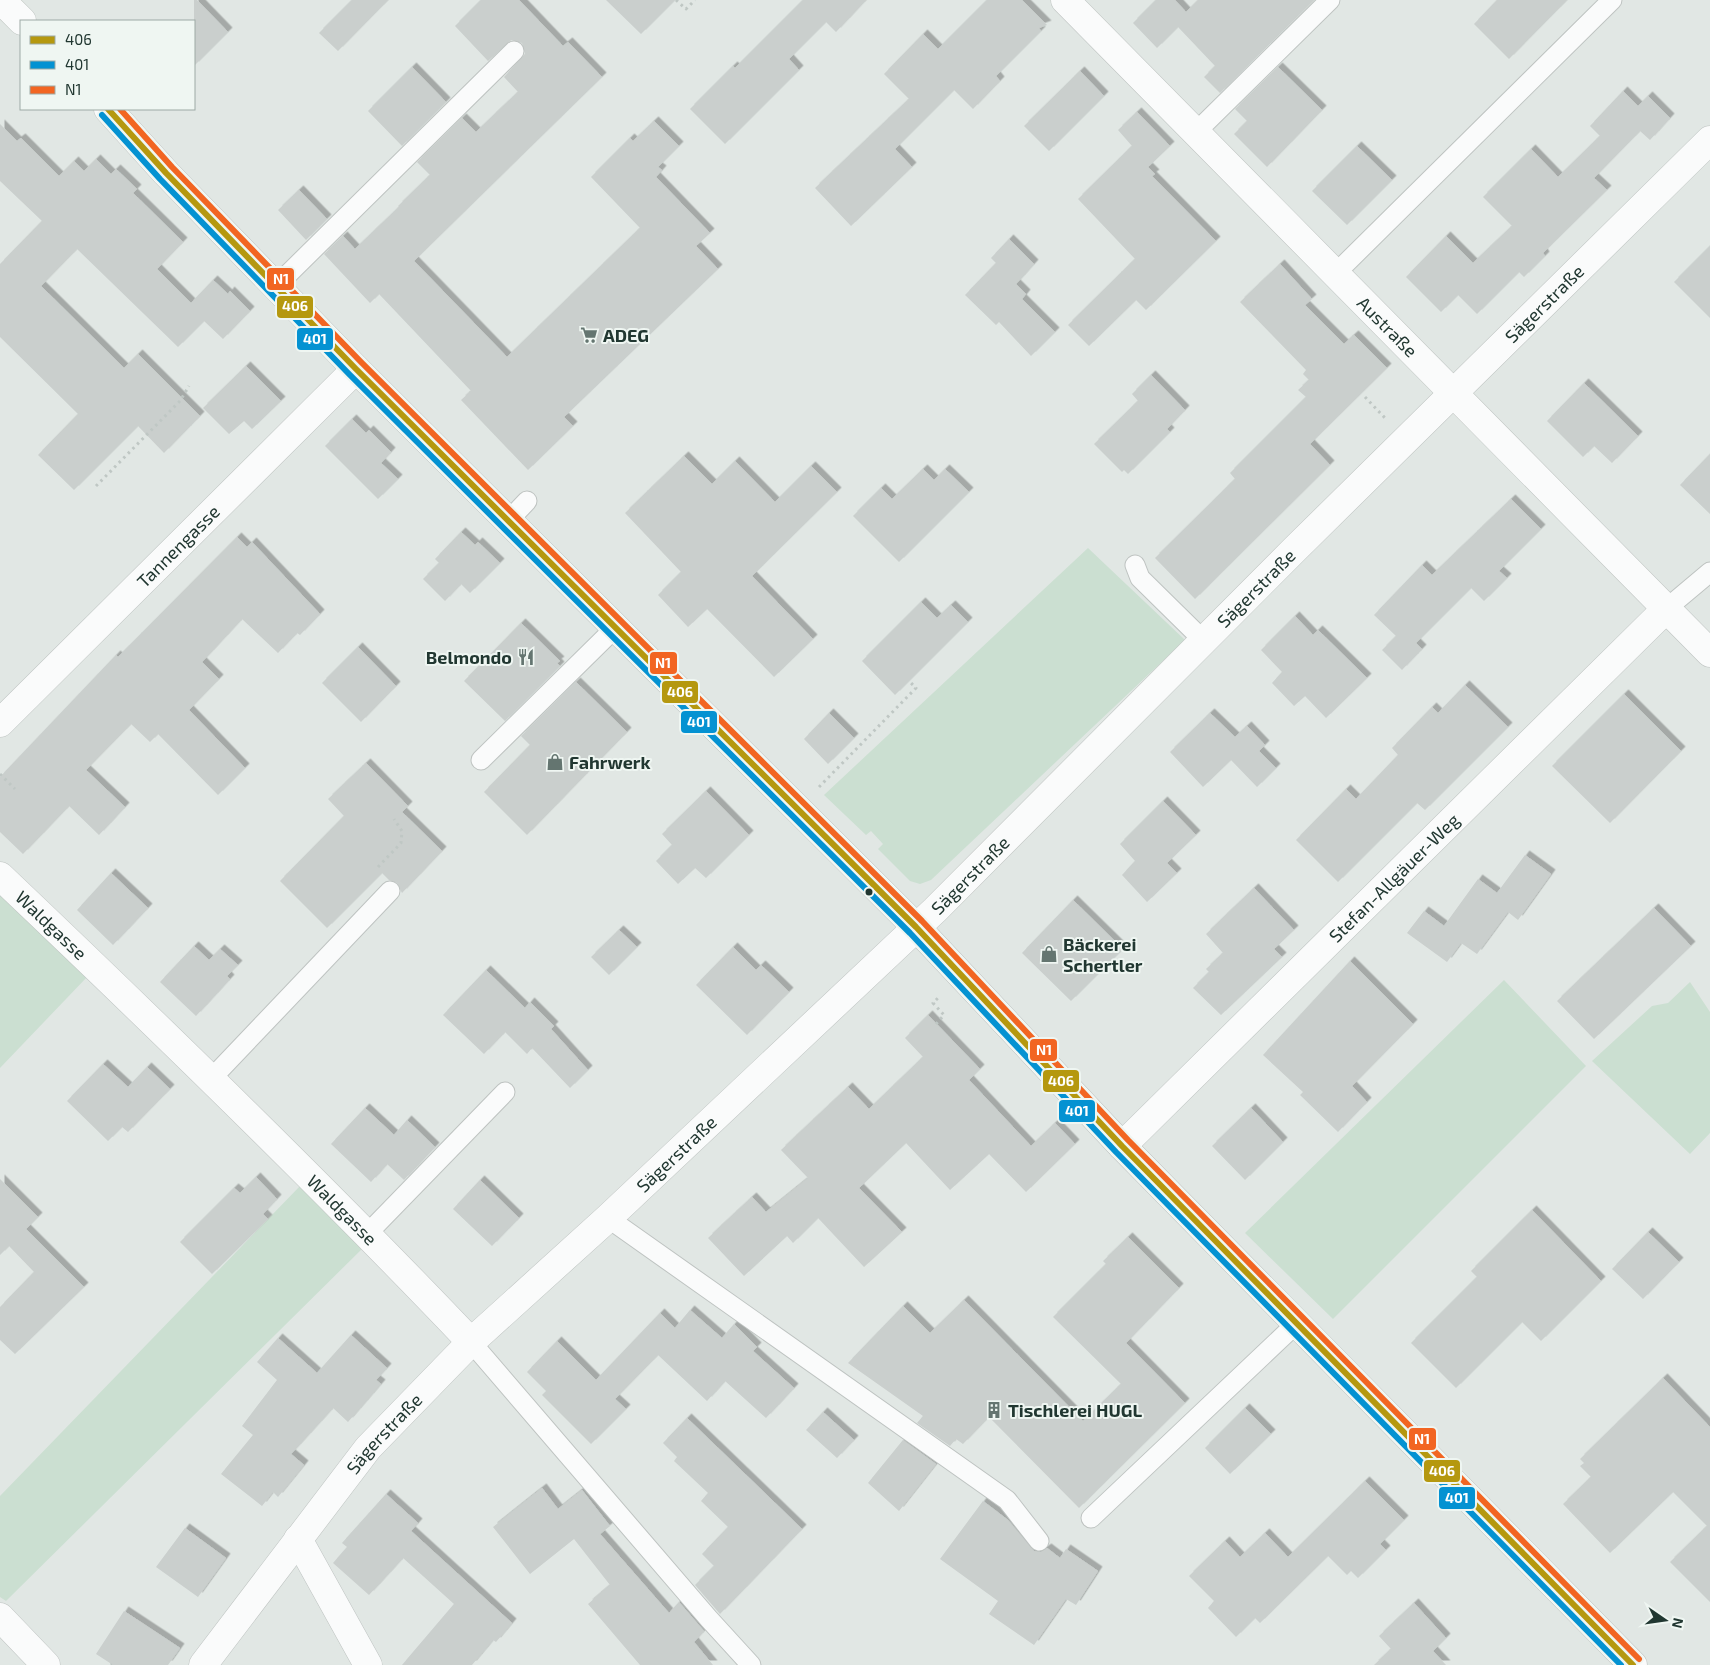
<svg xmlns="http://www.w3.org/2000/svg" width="1710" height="1665" font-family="'Exo 2',sans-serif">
	<defs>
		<filter id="shadow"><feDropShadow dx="4.5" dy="-4.5" stdDeviation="0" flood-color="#0004"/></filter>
	</defs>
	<rect width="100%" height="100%" fill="#e1e7e4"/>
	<path fill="#cbdfd1" d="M1088,548L1185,640L931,880L920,884L910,881L878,849L883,844L871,831L866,835L824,795Z
		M0,890L88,976L0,1068Z
		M1504,980L1586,1066L1333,1319L1245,1233Z
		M1690,982L1710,1012V1133L1690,1154L1592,1061L1652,1006L1668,1003Z
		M301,1185L365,1246L6,1601L0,1597V1496Z"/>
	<path fill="#cacfcd" filter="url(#shadow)" d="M194,0H197L228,32L194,66Z
		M352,0H388L338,51L319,33Z
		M481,0H519L563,46L568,42L602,77L414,261L507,357L640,228L591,177L630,138L633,141L654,121L679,146L658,167L662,170L656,177L710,233L696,246L718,269L564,417L573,426L528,470L461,400L471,391L379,294L370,303L324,254L343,236L355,249L399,207L398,206L430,175L417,162L462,118L476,132L518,92L504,77L525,54L522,43L511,40L488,61L455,26Z
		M606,0H675L641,34Z
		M803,0H866L836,32L826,22L789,59L799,70L725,144L690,109L733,66L735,68Z
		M987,0H1022L1047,25L1039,28L1041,31L996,76L1000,81L973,109L954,90L895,149L912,167L851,226L815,188L909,99L884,74L923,34L938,49Z
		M1156,0H1175L1186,12L1198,0H1314L1220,93L1204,77L1215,66L1178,27L1157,48L1133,23Z
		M1497,0H1567L1509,59L1474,24Z
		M412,67L446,102L402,146L368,111Z
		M1278,67L1322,110L1267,167L1234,134L1247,121L1235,109Z
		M1080,71L1104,96L1049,151L1024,126Z
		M1623,91L1638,106L1648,96L1670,118L1650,140L1640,131L1594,178L1607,190L1543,253L1545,256L1524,277L1519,272L1477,314L1458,295L1441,312L1406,277L1446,236L1473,263L1512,226L1483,197L1531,149L1558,177L1600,136L1590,126Z
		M1137,112L1170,146L1148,167L1155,174L1152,176L1216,241L1146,310L1136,300L1089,346L1068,325L1135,259L1078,199L1132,146L1118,130Z
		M0,124L17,141L21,138L59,176L74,161L84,171L96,159L111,174L116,169L137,189L133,193L183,242L157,269L191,303L213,280L228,294L230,291L250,311L223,339L204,321L178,347L77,249L41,286L124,368L138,354L200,416L164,453L138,426L74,490L38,455L78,414L0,337V264L42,221L0,181Z
		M1357,146L1392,180L1347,225L1312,191Z
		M299,190L327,219L306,240L278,210Z
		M1009,239L1034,264L1016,284L1026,294L1022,299L1055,332L1031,356L999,322L996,325L965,295L996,263L991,258Z
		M1710,246V318L1674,282Z
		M1280,264L1312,299L1305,305L1344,344L1354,335L1387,368L1310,444L1330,465L1195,599L1155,558L1235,479L1230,473L1306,397L1298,390L1309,380L1303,374L1306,370L1240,302Z
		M246,366L281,401L252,429L244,421L229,434L203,408Z
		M1151,375L1185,410L1167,429L1170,432L1128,474L1124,470L1122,472L1094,444L1138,401L1132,394Z
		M1584,383L1638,436L1612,463L1594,446L1583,457L1547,421Z
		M352,419L366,433L369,430L391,452L381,463L398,479L378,499L325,446Z
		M1710,454V514L1680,485Z
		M684,456L712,484L735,461L775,502L811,466L837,492L752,576L813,639L774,677L707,609L688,627L658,595L681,572L625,513Z
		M923,469L934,480L945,469L969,492L899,562L853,516L881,488L892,499Z
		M1511,499L1541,529L1499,571L1507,578L1484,601L1471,588L1416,643L1422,649L1402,670L1382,650L1396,636L1374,615L1422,565L1432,575Z
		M461,532L475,545L478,542L500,563L470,593L461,584L445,601L423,579L439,563L435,559Z
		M237,537L247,547L252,542L320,614L300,635L297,633L278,653L242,619L202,662L219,679L189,710L245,768L218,795L158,734L150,742L131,724L86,770L125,807L99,835L69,806L23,854L0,832V777L116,655L118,657Z
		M921,602L937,618L951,605L968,622L895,695L862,661Z
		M1295,616L1313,635L1318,630L1367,678L1326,718L1305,696L1294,706L1272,683L1282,672L1261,650Z
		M521,623L560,661L557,663L560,666L505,721L464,681Z
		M358,647L396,686L361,722L322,683Z
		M576,682L627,732L527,835L484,792L530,745L521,736Z
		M1465,685L1508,727L1425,810L1417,803L1338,882L1296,840L1346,789L1356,799L1398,755L1392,748L1432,707L1438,713Z
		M1624,694L1681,751L1610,823L1552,766Z
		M829,713L854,738L828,764L804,739Z
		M1210,713L1235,737L1247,726L1265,745L1259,751L1276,768L1257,787L1231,760L1203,787L1170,752Z
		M366,763L408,806L402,812L442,851L402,893L397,883L389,880L382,873L327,928L280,881L344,816L328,799Z
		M706,791L749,835L706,878L695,868L678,884L656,861L672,845L662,834Z
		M1163,801L1196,835L1167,863L1177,873L1147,902L1122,875L1135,861L1120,844Z
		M1525,855L1551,874L1518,920L1508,912L1477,954L1461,943L1447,962L1407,933L1424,911L1444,926L1478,879L1497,893Z
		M111,873L148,908L113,945L77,910Z
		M1254,888L1294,930L1274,949L1282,957L1221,1015L1193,988L1209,972L1206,969L1223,953L1206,934Z
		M1073,900L1123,949L1071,1001L1022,953Z
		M1654,908L1691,946L1594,1039L1557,1001Z
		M619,930L637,947L609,975L591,957Z
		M194,946L209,960L220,949L238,965L227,976L230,979L196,1016L160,982Z
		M733,947L756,970L761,965L789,992L747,1035L696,985Z
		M1350,961L1413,1024L1352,1086L1367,1102L1338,1132L1300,1095L1303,1092L1263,1055Z
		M486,970L525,1008L530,1002L554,1026L551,1029L588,1070L570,1088L532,1048L527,1054L505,1032L484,1054L443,1015Z
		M928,1015L980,1069L969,1080L1031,1146L1055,1123L1075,1144L1026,1192L989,1154L950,1190L906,1143L859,1188L902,1232L864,1267L818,1218L793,1243L787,1236L744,1276L708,1238L752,1197L766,1212L808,1178L781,1150L848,1087L869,1109L923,1057L905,1038Z
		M103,1064L128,1087L147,1067L170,1089L128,1132L122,1127L108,1141L67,1101Z
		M365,1108L394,1135L407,1120L435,1147L404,1180L387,1164L371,1182L331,1144Z
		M1251,1108L1283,1142L1245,1180L1212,1146Z
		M256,1177L277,1199L263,1214L268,1219L212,1274L180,1242L234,1188L240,1193Z
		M0,1179L38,1217L26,1229L84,1287L15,1354L0,1340V1307L34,1272L9,1246L0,1255Z
		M480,1180L519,1218L492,1246L453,1209Z
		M1532,1210L1601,1281L1541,1341L1522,1322L1456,1388L1411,1343L1477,1277L1471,1271Z
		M1648,1232L1679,1262L1643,1299L1612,1269Z
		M1128,1237L1179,1288L1126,1343L1185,1403L1079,1508L989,1417L963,1444L956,1439L950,1446L917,1423L923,1416L848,1363L903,1306L930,1333L964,1300L1083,1421L1121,1384L1053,1317L1106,1264L1103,1261Z
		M690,1310L722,1338L734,1324L757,1347L753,1351L794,1388L766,1418L725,1381L707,1401L658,1355L615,1399L626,1409L591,1444L542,1395L546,1391L527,1372L557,1341L596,1380L660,1313L675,1328Z
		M351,1335L387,1368L376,1380L381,1384L348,1422L333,1408L291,1454L304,1465L278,1497L273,1492L262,1506L221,1474L253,1435L242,1426L277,1380L257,1362L278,1338L317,1373Z
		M1663,1378L1710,1427V1602L1670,1562L1707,1526L1673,1492L1610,1553L1563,1504L1591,1477L1580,1466L1584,1463L1580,1459Z
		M1245,1408L1271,1434L1230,1474L1205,1448Z
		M823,1412L854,1440L837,1458L806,1430Z
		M687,1418L802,1529L720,1614L695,1585L714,1566L702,1554L728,1527L701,1501L708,1493L674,1461L677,1457L663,1443Z
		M903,1440L936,1464L899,1511L868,1483Z
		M1365,1481L1404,1520L1380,1544L1386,1550L1358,1578L1351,1571L1347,1575L1328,1556L1260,1623L1255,1618L1236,1637L1208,1608L1214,1601L1189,1576L1225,1541L1240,1557L1265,1533L1288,1557Z
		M542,1488L558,1509L582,1490L610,1526L600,1534L669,1613L679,1602L704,1631L694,1642L713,1665H640L588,1604L610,1585L574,1539L530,1574L493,1527Z
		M386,1494L418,1523L411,1531L512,1623L496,1642L493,1640L472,1665H402L454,1604L403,1558L369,1595L333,1563L347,1547L342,1543Z
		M983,1501L1008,1520L1034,1551L1041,1552L1047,1548L1060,1558L1066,1549L1098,1571L1076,1605L1066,1599L1034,1645L989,1614L998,1601L940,1559Z
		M185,1528L226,1558L198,1597L156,1567Z
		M1414,1603L1446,1638L1433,1651L1446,1665H1374L1391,1649L1379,1636Z
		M124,1611L180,1648L168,1665H113L96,1654Z"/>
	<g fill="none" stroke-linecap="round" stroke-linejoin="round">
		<g stroke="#bec3c1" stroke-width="21">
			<path id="service" d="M1196,132L1330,0
				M1336,273L1612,0
				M276,286L514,51
				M509,520L527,501
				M1135,565L1140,578L1203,640
				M1666,609L1710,572
				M481,760L616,627
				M211,1079L390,891
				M608,1218L1007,1500L1039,1541
				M368,1233L505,1092
				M471,1342L709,1619L751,1665
				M1091,1518L1298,1322"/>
		</g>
		<g stroke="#bec3c1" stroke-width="29">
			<g id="minor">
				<path id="s1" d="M1065,0L1710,653"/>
				<path id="s2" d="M0,723L356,369"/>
				<path id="s3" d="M0,876C160,1028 319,1182 471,1342"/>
				<path id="s4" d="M1122,1146L1666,609"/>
				<path d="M298,1539L368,1665"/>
				<path d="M0,1617L46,1665"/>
				<path id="s5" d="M203,1665L368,1448L471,1342L608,1218L935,910L1294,550L1710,140"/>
			</g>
		</g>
		<g stroke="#bec4c1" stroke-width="29">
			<path id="secondary" d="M1,0L22,21
				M108,109L166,173L356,369L916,927L1122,1146L1633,1665"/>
		</g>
		<path stroke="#bfc7c4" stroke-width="3" stroke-dasharray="2.5 4" stroke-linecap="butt" d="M676,0L686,9L695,0
			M1365,397L1385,418
			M96,486L180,401L189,386
			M0,774L15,789
			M819,787L916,688L909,681
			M378,867L401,843L402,831L394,819
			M936,1024L944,1015L933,1003L939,997
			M111,1665L112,1664"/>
		<use href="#service" stroke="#fafbfb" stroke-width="19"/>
		<use href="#minor" stroke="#fafbfb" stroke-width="28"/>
		<use href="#secondary" stroke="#fafbfb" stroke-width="28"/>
		<g stroke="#eff6f2" stroke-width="10">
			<path id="bus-1" d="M108,109L166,173L356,369L916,927L1122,1146L1633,1665"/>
		</g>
		<g stroke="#eff6f2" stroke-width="10">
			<path id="bus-2" d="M102,115L160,179L350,375L910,933L1116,1152L1621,1665"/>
		</g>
		<g stroke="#eff6f2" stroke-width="10">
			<path id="bus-3" d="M120,109L172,167L362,363L922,921L1128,1140L1639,1659"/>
		</g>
		<use href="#bus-1" stroke="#b5980f" stroke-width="6"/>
		<use href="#bus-2" stroke="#0492d2" stroke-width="6"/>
		<use href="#bus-3" stroke="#f26522" stroke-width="6"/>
	</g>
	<defs>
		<g id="supermarket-bare" transform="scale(1.35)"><path d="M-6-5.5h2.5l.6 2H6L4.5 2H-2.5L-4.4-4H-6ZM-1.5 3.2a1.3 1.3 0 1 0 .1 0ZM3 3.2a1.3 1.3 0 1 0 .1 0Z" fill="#647570" stroke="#eff6f2" stroke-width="2.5" paint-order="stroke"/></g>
		<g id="restaurant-bare" transform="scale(1.35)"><path d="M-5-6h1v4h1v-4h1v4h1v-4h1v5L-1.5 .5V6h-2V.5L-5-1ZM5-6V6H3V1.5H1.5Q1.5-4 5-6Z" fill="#647570" stroke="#eff6f2" stroke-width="2.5" paint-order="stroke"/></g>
		<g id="shop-bare" transform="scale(1.35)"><path d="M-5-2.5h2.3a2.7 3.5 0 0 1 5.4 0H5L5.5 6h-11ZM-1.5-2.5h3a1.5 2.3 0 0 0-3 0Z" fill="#647570" stroke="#eff6f2" stroke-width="2.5" paint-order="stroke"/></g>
		<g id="building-bare" transform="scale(1.35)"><path d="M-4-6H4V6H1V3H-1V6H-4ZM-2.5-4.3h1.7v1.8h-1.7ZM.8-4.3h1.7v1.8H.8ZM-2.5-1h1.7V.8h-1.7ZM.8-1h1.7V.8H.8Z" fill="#647570" stroke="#eff6f2" stroke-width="2.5" paint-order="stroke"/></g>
	</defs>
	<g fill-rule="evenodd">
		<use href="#supermarket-bare" x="589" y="335"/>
		<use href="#restaurant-bare" x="526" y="657"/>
		<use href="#shop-bare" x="555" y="762"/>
		<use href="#shop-bare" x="1049" y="954"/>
		<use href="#building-bare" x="994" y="1410"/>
	</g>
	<circle fill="#213731" stroke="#eff6f2" stroke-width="2" cx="869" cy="892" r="4.5"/>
	<g text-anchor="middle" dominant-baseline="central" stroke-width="4" stroke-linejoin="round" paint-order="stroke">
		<g font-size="18" fill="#213731" stroke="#eff6f2">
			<text stroke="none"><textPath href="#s5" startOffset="1914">Sägerstraße</textPath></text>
			<text stroke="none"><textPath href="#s1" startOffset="459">Austraße</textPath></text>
			<text stroke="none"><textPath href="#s2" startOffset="251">Tannengasse</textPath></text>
			<text stroke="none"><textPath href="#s5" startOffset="1509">Sägerstraße</textPath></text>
			<text stroke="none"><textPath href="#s5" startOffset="1104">Sägerstraße</textPath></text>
			<text stroke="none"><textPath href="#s4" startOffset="382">Stefan-Allgäuer-Weg</textPath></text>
			<text stroke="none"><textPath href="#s3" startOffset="71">Waldgasse</textPath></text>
			<text stroke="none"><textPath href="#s5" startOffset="699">Sägerstraße</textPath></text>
			<text stroke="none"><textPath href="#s3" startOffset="478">Waldgasse</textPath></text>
			<text stroke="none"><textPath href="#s5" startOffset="294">Sägerstraße</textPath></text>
		</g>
		<g font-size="18" font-weight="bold" fill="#213731" stroke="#eff6f2" text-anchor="start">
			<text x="603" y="335">ADEG</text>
			<text x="512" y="657" text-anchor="end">Belmondo</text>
			<text x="569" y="762">Fahrwerk</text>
			<text x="1063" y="944">Bäckerei<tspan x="1063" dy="21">Schertler</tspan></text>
			<text x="1008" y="1410">Tischlerei HUGL</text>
		</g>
	</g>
	<g stroke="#eff6f2" stroke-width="2">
		<rect x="266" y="267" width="29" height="24" rx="5" fill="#f26522"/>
		<rect x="276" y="295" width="38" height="24" rx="5" fill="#b5980f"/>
		<rect x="296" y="327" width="38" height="24" rx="5" fill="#0492d2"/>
		<rect x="649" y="651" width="29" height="24" rx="5" fill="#f26522"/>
		<rect x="661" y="680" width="38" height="24" rx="5" fill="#b5980f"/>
		<rect x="680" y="710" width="38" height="24" rx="5" fill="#0492d2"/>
		<rect x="1029" y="1038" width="29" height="24" rx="5" fill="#f26522"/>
		<rect x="1042" y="1069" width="38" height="24" rx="5" fill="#b5980f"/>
		<rect x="1058" y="1099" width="38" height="24" rx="5" fill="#0492d2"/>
		<rect x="1408" y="1427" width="29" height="24" rx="5" fill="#f26522"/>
		<rect x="1423" y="1459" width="38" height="24" rx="5" fill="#b5980f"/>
		<rect x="1438" y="1486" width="38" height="24" rx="5" fill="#0492d2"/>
	</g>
	<g font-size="14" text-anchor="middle" font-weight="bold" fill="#fff">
		<text x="281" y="284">N1</text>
		<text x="295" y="311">406</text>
		<text x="315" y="344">401</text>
		<text x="663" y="668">N1</text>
		<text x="680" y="697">406</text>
		<text x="699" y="727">401</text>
		<text x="1044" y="1055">N1</text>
		<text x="1061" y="1086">406</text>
		<text x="1077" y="1116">401</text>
		<text x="1422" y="1444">N1</text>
		<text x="1442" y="1476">406</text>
		<text x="1457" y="1503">401</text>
	</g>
	<rect x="20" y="20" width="175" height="90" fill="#eff6f2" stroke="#9daaa5"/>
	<rect x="30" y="36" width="25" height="8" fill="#b5980f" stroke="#9daaa5"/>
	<text x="65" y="45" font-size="15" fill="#213731">406</text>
	<rect x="30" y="61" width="25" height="8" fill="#0492d2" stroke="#9daaa5"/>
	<text x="65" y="70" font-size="15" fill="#213731">401</text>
	<rect x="30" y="86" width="25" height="8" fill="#f26522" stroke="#9daaa5"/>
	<text x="65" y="95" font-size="15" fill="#213731">N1</text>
	<g transform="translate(1665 1620) rotate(103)" stroke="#eff6f2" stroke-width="4" paint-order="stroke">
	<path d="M0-4L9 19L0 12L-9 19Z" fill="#213731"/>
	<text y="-8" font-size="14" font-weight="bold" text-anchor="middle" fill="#213731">N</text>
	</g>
</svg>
